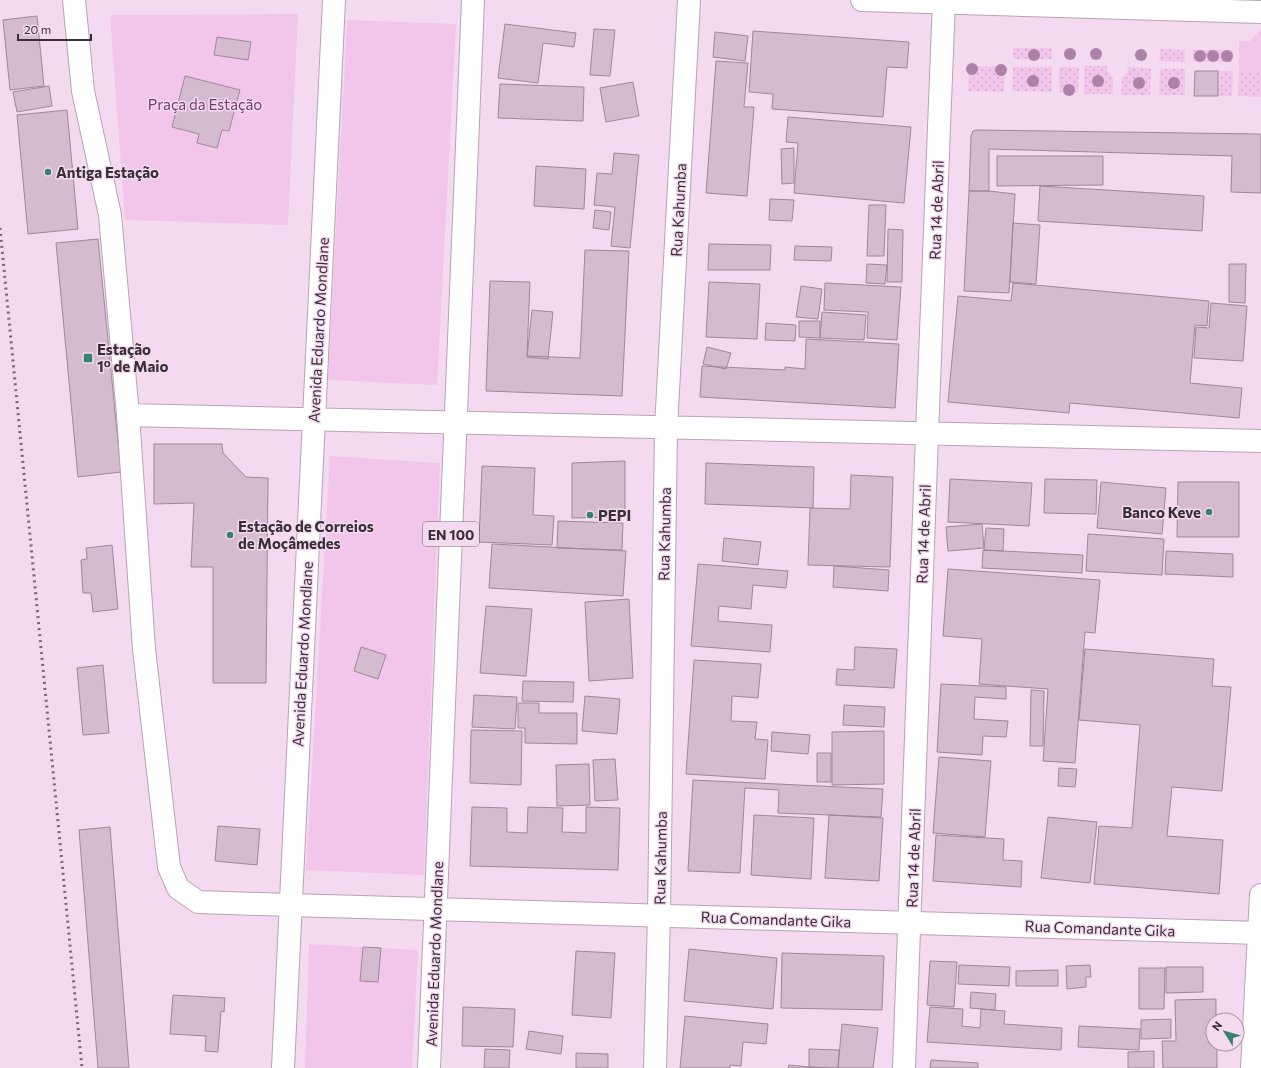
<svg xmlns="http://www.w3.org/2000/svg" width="1261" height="1068" font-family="Commissioner,sans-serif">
	<defs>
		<pattern id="grass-dots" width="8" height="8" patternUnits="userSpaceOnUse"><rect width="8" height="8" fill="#f2c6eb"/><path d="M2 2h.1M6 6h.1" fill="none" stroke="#d0aaca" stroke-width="1.8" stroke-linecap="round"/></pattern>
	</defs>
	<rect width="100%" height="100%" fill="#f4daf0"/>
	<path fill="url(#grass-dots)" d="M1013,48H1052V59H1013Z
		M1160,49L1185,50V62L1159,61Z
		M1193,50H1233L1232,62L1193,61Z
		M969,66L1005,67L1004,92L968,91Z
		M1084,66H1108L1107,71L1113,78V94H1084Z
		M1013,67H1052V92L1012,91Z
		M1059,67H1079L1078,93H1059Z
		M1128,67L1151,68L1150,95H1121L1122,78L1127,72Z
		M1160,69H1185V95H1159Z
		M1218,71H1233L1232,96H1218Z
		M1239,72L1261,73V97L1238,96Z"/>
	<path fill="#f2c6eb" d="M298,14L288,225L125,220L110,15Z
		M347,20L456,24L437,385L328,380Z
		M1261,29V73L1239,72V41H1250Z
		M330,456L440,463L424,875L306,870Z
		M309,944L418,950L412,1068H305Z"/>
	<path fill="#d4bbd0" stroke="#9f879b" d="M37,16L44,86L10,90L3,20Z
		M505,24L576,33L574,47L543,43L538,83L498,78Z
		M594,29L615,30L610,76L590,75Z
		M753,31L909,42L907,68L887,67L883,117L772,109L773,94L749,92Z
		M715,32L748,36L745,61L713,57Z
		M217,37L251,42L248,60L214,55Z
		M716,61L748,63L744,107H754L747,196L706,193Z
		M1195,71H1218V96H1194Z
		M185,76L240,90L229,131L222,130L217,148L197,143L199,134L172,127Z
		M633,82L639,116L606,122L600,88Z
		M500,84L584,87L583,121L498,118Z
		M49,86L52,106L17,112L13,92Z
		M67,110L78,229L28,234L17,115Z
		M788,117L911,127L904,203L794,193L798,143L786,142Z
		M977,130L1259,134L1261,135V193L1231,192L1232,156L989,149V191H969L971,136L973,131Z
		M794,148V183L782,184L781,149Z
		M614,153L639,155L630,248L611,246L615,207L594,205L597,173L612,174Z
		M997,156H1103V185L997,186Z
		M536,166L586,169L584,209L534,206Z
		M1040,186L1204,196L1202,231L1038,221Z
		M969,191H989L1015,194L1009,293L964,291Z
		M770,199L794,200L792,221L769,220Z
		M869,205H886L884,256H867Z
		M595,210L611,212L609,230L593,228Z
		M1013,223L1040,225L1036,284L1010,282Z
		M888,229L903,230L902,282H887Z
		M98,239L121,472L78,477L56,243Z
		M709,244L771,245L770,270H708Z
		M795,246L832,247L831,261L794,260Z
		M585,250L629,251L622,396L486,391L490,281L530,282L527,356L580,358Z
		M867,264L887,265L885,284L866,283Z
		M1229,264H1246L1245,303L1229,302Z
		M709,282L760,284L757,339L706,337Z
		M825,283L901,287L897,340L867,338L868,312L824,310Z
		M1013,283L1209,301L1207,326L1195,325L1190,383L1242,388L1239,418L1070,403L1069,413L948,402L958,296L1011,301Z
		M801,286L822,289L818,319L796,317Z
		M1211,303L1247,306L1243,361L1194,358L1196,327L1209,328Z
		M532,310L553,312L548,359L527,357Z
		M822,312L866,315L864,340L820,338Z
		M799,321H820V338L799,337Z
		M766,323L796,325L795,341L765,340Z
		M806,339L899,344L895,408L700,397L702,366L785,370V367L805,369Z
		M707,347L731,353L726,369L703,364Z
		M154,444H222L223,453L246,477L268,478L266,683H213V567H191L194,503L154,504Z
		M625,461V517L572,518V463Z
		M706,463L814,467L813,508L705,504Z
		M482,466L535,468L533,515L554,516L552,545L479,542Z
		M851,475L893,477L890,567L808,565L810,508L850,509Z
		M950,479L1032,483L1029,526L948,522Z
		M1045,479L1097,480L1096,514L1044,513Z
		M1101,482L1166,488L1162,534L1097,528Z
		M1178,482H1239V537H1177Z
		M558,521L623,523L622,550L557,548Z
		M982,524L984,548L948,551L946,527Z
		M986,528L1004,529L1003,551L984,550Z
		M1088,534L1164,539L1162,575L1086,571Z
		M724,538L761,542L758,565L722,561Z
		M492,544L626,551L623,596L489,588Z
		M112,545L118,609L93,612L91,593H83L81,560L87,559L86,548Z
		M983,550L1083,555L1082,573L982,568Z
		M1166,551L1233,554V577L1165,574Z
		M698,564L788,571L786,588L753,585L751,609L719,606L718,621L772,625L770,652L691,646Z
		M834,566L889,570L888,591L833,587Z
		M948,569L1100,580L1095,633L1085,632L1075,763L1043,761L1048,689L979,684L982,639L943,636Z
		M629,599L633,678L589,681L585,602Z
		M486,606L532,609L526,676L480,673Z
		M361,647L386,655L378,679L354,671Z
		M855,647L897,649L894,688L836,685L837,669L854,670Z
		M1085,649L1214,659L1212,686L1231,687L1222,791L1172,787L1167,836L1223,840L1219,894L1094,884L1099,826L1132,828L1140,725L1079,720Z
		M694,660L761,664L758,698L732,696L731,721L757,722L755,739L768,740L765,779L686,774Z
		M103,665L109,733L83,735L77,668Z
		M523,681L574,682L573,702L522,701Z
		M941,684L1006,687V699L975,697L974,719L1008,721L1006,737L983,736L982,755L937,752Z
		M1031,690L1044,691L1043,746H1030Z
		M474,695L517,697L515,729L472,727Z
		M585,696L620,699L617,734L582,731Z
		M518,703H539V713H577V744L525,743V728H518Z
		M844,705L885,707L884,727L843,725Z
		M471,730L522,731L521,785L470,783Z
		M884,731V784L832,785V732Z
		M772,732L810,735L808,754L771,751Z
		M817,753H831V782H817Z
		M939,757L991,761L985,837L933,833Z
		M615,759L618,800L595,801L593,760Z
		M589,764L590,805L557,806L556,765Z
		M1059,768L1077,769L1075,787L1058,786Z
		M693,780L883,789L881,817L778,813L779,790L745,788L740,873L688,871Z
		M472,807L507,808V832L527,833L528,807L563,808L562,832L586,833V807L620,808L618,870L470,866Z
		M754,815L814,818L811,879L751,875Z
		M829,815L883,818L879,881L825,878Z
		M1048,817L1097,822L1090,883L1041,878Z
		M218,826L260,829L257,865L215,861Z
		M110,827L129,1068H98L79,830Z
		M936,835L1004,839L1003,860L1022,861L1021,887L933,881Z
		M363,947L381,948L378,982L360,981Z
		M689,949L777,958L773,1009L684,1001Z
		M576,951L615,953L611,1018L572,1015Z
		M782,953L884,956L882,1010L781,1008Z
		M930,961L957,962L954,1007L927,1005Z
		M959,965L1010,967L1009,986L958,984Z
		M1090,965L1091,977H1086V987L1067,989L1066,966Z
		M1166,967H1203V992L1166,993Z
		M1139,968H1165L1164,1009H1139Z
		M1058,970V986H1016V971Z
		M971,992L996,994L995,1010L970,1008Z
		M173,995L225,998L224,1012L221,1011L218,1052L205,1051L206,1036L170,1034Z
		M1216,999V1020H1213V1044H1217V1068H1163L1162,1041H1176L1175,1000Z
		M463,1007L515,1009L513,1047L462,1046Z
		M930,1007L963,1009L962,1026L980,1028L981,1009L1005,1011L1004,1024L1062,1028L1061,1050L927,1042Z
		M685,1016L768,1024L766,1044L743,1042L741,1066L730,1065V1068H680Z
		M1171,1019V1038L1141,1039V1020Z
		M842,1024L878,1028L873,1068H838Z
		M1079,1026L1140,1029L1139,1050L1078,1047Z
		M529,1031L563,1036L561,1054L526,1049Z
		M485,1049L510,1050L509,1068H484Z
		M809,1049L839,1050L838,1068L809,1067Z
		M1154,1051V1068H1128V1052Z
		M576,1053L608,1054V1068H576Z
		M931,1060L978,1063V1068H930Z
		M789,1065L821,1068H788Z"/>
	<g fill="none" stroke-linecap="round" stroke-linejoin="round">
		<g stroke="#baa2b6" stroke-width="24">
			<path id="street" d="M74,0L83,91L110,215L128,415
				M862,0L1261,12
				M290,905L198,902L178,888L169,867L144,649L128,415L1261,441
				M655,1068L659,915L666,428L689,0
				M904,1068L927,434L944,0
				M1252,1068L1261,895"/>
		</g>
		<g stroke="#baa2b6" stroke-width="24">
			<path id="secondary" d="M290,905L1261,933"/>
		</g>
		<g stroke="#baa2b6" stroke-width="24">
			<path id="primary" d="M283,1068L334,0
				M429,1068L473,0"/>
		</g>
		<use href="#street" stroke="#fff" stroke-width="22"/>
		<use href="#secondary" stroke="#fff" stroke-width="22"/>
		<use href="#primary" stroke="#fff" stroke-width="22"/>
		<path stroke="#756773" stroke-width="3" stroke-dasharray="2 4" stroke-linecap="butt" d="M0,228L82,1068"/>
	</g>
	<g fill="#ad82a8">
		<circle cx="1070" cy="54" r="6"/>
		<circle cx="1096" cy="54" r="6"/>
		<circle cx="1034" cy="55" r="6"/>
		<circle cx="1141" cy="55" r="6"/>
		<circle cx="1200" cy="56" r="6"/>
		<circle cx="1213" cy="56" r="6"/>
		<circle cx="1227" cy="56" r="6"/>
		<circle cx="972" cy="69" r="6"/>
		<circle cx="1001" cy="70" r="6"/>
		<circle cx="1033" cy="81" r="6"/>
		<circle cx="1098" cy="81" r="6"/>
		<circle cx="1139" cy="83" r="6"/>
		<circle cx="1174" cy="83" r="6"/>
		<circle cx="1069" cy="90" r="6"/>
	</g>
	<g fill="#397e72" stroke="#f4daf0" stroke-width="1.5">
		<circle cx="48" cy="172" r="4"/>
		<rect x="83" y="353" width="10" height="10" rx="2"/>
		<circle cx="1209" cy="512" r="4"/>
		<circle cx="590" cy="515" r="4"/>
		<circle cx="230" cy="535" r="4"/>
	</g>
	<g text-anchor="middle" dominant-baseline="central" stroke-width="3" stroke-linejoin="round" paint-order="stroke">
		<rect fill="#f4daf0" stroke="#70626e" stroke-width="1" x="423" y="522" width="56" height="24" rx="3"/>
		<g font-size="14" font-weight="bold" fill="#382f37">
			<text x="451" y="534">EN 100</text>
		</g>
		<g font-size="15" fill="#733a6d" stroke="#f4daf0">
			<text x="205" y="104">Praça da Estação</text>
		</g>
		<g font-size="15" font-weight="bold" fill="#382f37" stroke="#f4daf0" text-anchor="start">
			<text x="56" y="172">Antiga Estação</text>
			<text x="97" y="349">Estação<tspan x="97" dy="17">1º de Maio</tspan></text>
			<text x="1201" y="512" text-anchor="end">Banco Keve</text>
			<text x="598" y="515">PEPI</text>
			<text x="238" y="526">Estação de Correios<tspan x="238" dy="17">de Moçâmedes</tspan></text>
		</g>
		<g font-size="15" fill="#382f37" stroke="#f4daf0">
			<text transform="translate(678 210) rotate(-87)">Rua Kahumba</text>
			<text transform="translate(936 210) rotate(-88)">Rua 14 de Abril</text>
			<text transform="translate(318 330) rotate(-87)">Avenida Eduardo Mondlane</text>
			<text transform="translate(664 534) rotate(-89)">Rua Kahumba</text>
			<text transform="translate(923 534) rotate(-88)">Rua 14 de Abril</text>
			<text transform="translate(302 654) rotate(-87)">Avenida Eduardo Mondlane</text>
			<text transform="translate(660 858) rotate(-89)">Rua Kahumba</text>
			<text transform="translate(913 858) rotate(-88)">Rua 14 de Abril</text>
			<text transform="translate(776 919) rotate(2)">Rua Comandante Gika</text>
			<text transform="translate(1100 928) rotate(2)">Rua Comandante Gika</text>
			<text transform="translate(434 954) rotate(-88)">Avenida Eduardo Mondlane</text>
		</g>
	</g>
	<g transform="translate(1225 1032) rotate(307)"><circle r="19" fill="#f4daf0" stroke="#a996a6"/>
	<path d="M0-3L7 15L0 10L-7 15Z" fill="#397e72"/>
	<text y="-6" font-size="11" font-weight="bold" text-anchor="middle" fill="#382f37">N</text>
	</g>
	<path d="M18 34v6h73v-6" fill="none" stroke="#382f37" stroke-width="2"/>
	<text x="24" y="34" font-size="12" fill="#382f37" stroke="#f4daf0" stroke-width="3" paint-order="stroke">20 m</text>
</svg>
